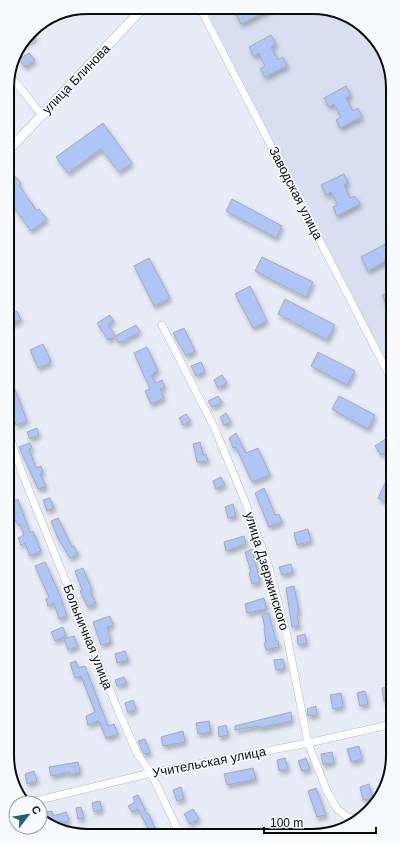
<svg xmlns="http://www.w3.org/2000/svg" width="400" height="843" font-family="Helvetica,sans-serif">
	<defs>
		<filter id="shadow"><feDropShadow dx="2" dy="3.5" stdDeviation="2" flood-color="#0004"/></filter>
	</defs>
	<rect width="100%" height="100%" fill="#e7ecf7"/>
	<path fill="#d7dff0" d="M205,8L328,9L369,31L390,67L391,370Z"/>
	<path fill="#aec5f7" stroke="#a5aab4" filter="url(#shadow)" d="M233,8H273L241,24Z
		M32,31L36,38L21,45L29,35Z
		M271,35L276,44L271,47L278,60L283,57L287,66L265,77L260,69L265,66L259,53L254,56L249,47Z
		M29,53L35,60L25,67L19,59Z
		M346,86L351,95L346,98L353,111L358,108L362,117L340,128L336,120L341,117L334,104L329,107L324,98Z
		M103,123L132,163L119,172L101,149L68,173L56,157Z
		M13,174L21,183L19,185L37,211L39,209L47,219L31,231L8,199V178Z
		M344,174L348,183L344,185L350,198L355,196L360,204L337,216L333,207L338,205L331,192L326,195L321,185Z
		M232,199L282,226L276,238L226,211Z
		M391,241V258L368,271L361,257Z
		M262,257L313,282L306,297L255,271Z
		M149,258L170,298L154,306L134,266Z
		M250,286L267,321L253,328L235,294Z
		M391,291V314L382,295Z
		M285,299L335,325L327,340L278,314Z
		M17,311L21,320L8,325V314Z
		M110,315L114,321L108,324L115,336L108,340L97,323Z
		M136,325L140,332L119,343L115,336Z
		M184,328L195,351L186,356L173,333Z
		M43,344L51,362L38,368L30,350Z
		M147,347L158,371L151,375L156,383L162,380L165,387L160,389L164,398L151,404L145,391L150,389L134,353Z
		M318,352L355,371L347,385L311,366Z
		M201,362L205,371L196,376L191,366Z
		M222,375L227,383L218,388L214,380Z
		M14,387L27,421L16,425L9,407V389Z
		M218,396L222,402L212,407L208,401Z
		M339,396L375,415L368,429L332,409Z
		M226,413L231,422L224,425L220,417Z
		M186,414L191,421L183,425L179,418Z
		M37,428L39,435L30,439L27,432Z
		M236,433L246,453L258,448L270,475L252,482L236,447L233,448L229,438Z
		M387,438L392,448L381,455L375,446Z
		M200,442L203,455L206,454L208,461L197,462L193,444Z
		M30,443L32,448L29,449L36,468L41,466L43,472L40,474L46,487L38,489L19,447Z
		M221,477L225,485L216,489L213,481Z
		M385,483L392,487V505L378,498Z
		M264,488L275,515L279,514L282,522L269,527L255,493Z
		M50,498L54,508L47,511L43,500Z
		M18,499L30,533L33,531L41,551L30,556L25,543L21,545L18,538L24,535L20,524L18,525L9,509V504Z
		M233,504L236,516L228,518L225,507Z
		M58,518L72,547L74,546L78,554L70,558L58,538L51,521Z
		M308,529L311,541L297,545L294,533Z
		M244,536L246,544L226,551L224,542Z
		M252,549L260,582L252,584L249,573L251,572L245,552Z
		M45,562L59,593L67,616L59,619L54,603L48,606L46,599L49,597L35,566Z
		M291,564L293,572L282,575L279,567Z
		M83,568L92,590L90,591L96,603L88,607L80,591L82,590L75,571Z
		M294,586L299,612H297L299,626L292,627L286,588Z
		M264,598L267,609L247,613L245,604Z
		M269,613L276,641H278L279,647L266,650L264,643H266L264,629L265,628L262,614Z
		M110,616L113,625L107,627L111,642L101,645L93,622Z
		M63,627L66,636L55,641L51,632Z
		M305,634L307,643L298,645L297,636Z
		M74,636L78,646L68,650L64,639Z
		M125,651L128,660L117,663L115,654Z
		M283,659L285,668L276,670L274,660Z
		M76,661L78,668L85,666L108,726L114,724L118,734L106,738L99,721L88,725L86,716L95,712L81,676L75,678L70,663Z
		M124,677L127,683L117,686L115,680Z
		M389,687L391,700L384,701L382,688Z
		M365,691L368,704L360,706L357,693Z
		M341,693L343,707L333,709L330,695Z
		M133,700L136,709L128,713L125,703Z
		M316,706L317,715L308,716L307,709Z
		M291,712L292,721L259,728V726L235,730V726Z
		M209,721L211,732L198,734L196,723Z
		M226,725L228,735L219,737L218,727Z
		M183,731L185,742L163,746L161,737Z
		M145,739L150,753L144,754L138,741Z
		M359,746L362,759L351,762L347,749Z
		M332,752L334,762L323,765L321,754Z
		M285,758L288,769L279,771L277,760Z
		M306,758L310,769L302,771L298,761Z
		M78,762L80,772L70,775V772L51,776L49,767Z
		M253,768L256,779L227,785L224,774Z
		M34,771L37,781L27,784L25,774Z
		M369,784L373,798L363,800L360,787Z
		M181,787L184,799L177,801L173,790Z
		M316,788L326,815L317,817L308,791Z
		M138,795L147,814H149L157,834H151L138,809L132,812L128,806L135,802L133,797Z
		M100,801L102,810L94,812L92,803Z
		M81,807L84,818L78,819L76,808Z
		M193,809L199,819L190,824L184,814Z
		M52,811L53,816L66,812L69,820L62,823L61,821L51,824L43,820L42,813Z"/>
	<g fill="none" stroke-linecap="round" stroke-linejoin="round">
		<g stroke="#b5bac4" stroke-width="8">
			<path id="minor" d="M200,8L391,379
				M9,74L42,115
				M162,325L215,429L244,499L268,564L286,631L308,743L327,791L337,809L346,816L354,819
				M9,434L22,473L118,710L138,755L151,773L180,834
				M27,803L151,773L308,743L393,724"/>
		</g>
		<g stroke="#b5bac4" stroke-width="10">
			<path id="secondary" d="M8,151L144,7"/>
		</g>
		<use href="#minor" stroke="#fff" stroke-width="7"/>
		<use href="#secondary" stroke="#fff" stroke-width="9"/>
	</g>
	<g text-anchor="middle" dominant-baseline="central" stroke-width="3.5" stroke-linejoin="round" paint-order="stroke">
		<g font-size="13" fill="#0b0d10" stroke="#f7fafe">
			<text transform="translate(76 79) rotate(-46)">улица Блинова</text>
			<text transform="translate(296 193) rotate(63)">Заводская улица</text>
			<text transform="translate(267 571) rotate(73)">улица Дзержинского</text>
			<text transform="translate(88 637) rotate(68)">Больничная улица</text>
			<text transform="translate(209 762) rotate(-11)">Учительская улица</text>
		</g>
	</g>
	<path d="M0 0H400V843H0ZM88 14H312A74 74 0 0 1 386 88V755A74 74 0 0 1 312 829H88A74 74 0 0 1 14 755V88A74 74 0 0 1 88 14Z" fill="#f7fafe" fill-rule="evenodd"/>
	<path fill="none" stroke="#0b0d10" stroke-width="2" d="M88 14H312A74 74 0 0 1 386 88V755A74 74 0 0 1 312 829H88A74 74 0 0 1 14 755V88A74 74 0 0 1 88 14Z"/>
	<g transform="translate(28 815) rotate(59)"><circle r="19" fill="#f7fafe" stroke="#999b9f"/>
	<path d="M0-3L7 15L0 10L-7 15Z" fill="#1d6074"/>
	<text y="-6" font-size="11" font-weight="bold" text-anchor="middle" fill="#0b0d10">С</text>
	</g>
	<path d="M264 827v6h112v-6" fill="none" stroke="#0b0d10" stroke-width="2"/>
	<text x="270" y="827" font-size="12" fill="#0b0d10" stroke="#f7fafe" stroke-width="3" paint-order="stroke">100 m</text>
</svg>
